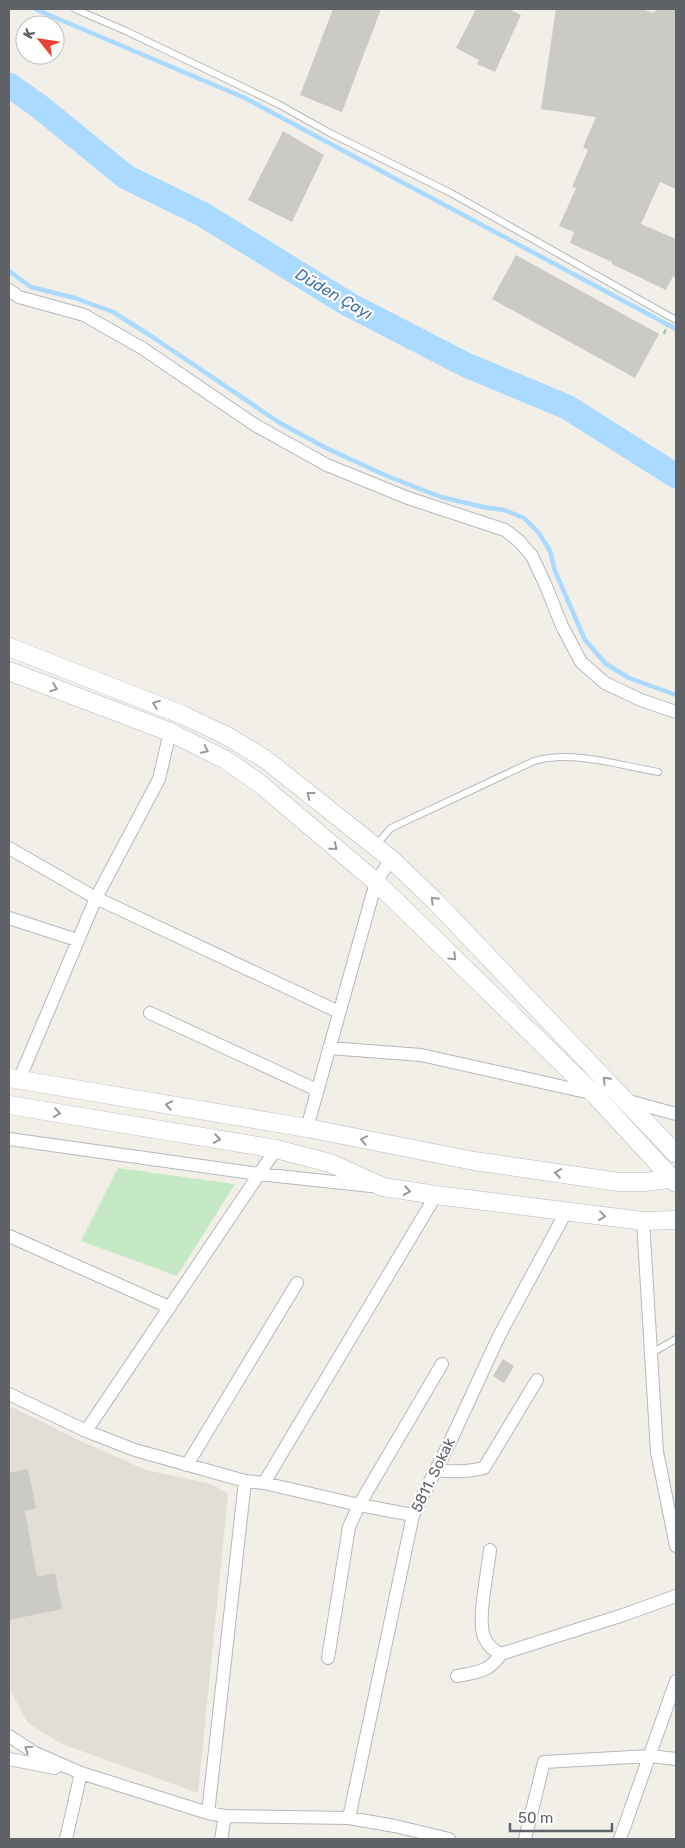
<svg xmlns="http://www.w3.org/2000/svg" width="685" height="1848" font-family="Rubik,sans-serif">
	<rect width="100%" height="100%" fill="#f1efe8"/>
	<path fill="#e1ded6" d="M12,1407L76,1439L146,1470L211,1484L228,1494L198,1793L62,1744L28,1723L9,1688V1410Z"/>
	<path fill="#c5e8c5" d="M118,1168L235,1184L177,1276L81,1241Z"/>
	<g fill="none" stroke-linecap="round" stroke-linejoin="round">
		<path stroke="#aadaff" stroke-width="4.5" d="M35,9L245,98L676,329
			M9,271L31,287L75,298L113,312L154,338L280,423L326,448L387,476L441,497L483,507L504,510L524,518L539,533L550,551L555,571L585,640L606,664L629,678L676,695"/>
		<path stroke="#aadaff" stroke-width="25" d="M9,85L40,107L126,177L202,214L348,304L466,365L567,407L676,476"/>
	</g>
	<path fill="#cccac5" d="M333,9H381L342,112L300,95Z
		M476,9H508L521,15L495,72L477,64L479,60L456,48Z
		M556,9H642L653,13L658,9H676V189L660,182L641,224L676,239V278L673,276L666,290L612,264V262L570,243L574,232L559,226L576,188L572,187L588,150L583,147L596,117L541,109Z
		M283,131L324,155L292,222L248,200Z
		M516,255L659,334L635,378L492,299Z
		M503,1359L514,1366L504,1383L493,1376Z
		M28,1469L36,1508L25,1511L37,1577L55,1573L62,1609L9,1620V1473Z"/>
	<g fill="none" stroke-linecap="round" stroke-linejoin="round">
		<g stroke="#b5b8bc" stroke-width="8">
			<path id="lane" d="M75,9L126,31L278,104L330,133L451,193L676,320
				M376,845L391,828L534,761C574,750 618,765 658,772
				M652,1353L676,1339"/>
		</g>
		<g stroke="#b5b8bc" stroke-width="14">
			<path id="street" d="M9,290L19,297L84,315L142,348L255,425L327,465L408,498L505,530L519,541L532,556L546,586L562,626L581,662L605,683L641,700L676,712
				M9,848L96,898L339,1012
				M9,918L77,940
				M150,1013L317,1090
				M329,1048L421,1055L595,1094
				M19,1080L96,898L159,779L170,732
				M625,1100L676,1114
				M307,1128L376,882L391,859
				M9,1139L259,1174L371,1186
				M643,1221L657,1452L676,1546
				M9,1236L169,1307
				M9,1394L86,1431L135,1450L245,1481L264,1483L359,1505L413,1515
				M86,1431L276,1149
				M187,1465L297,1283
				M436,1470C452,1472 468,1472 484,1468L537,1380
				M264,1483L436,1195
				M490,1550C488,1571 477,1619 484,1637C488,1646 493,1650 501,1654
				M328,1658L349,1527L359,1505L442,1364
				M457,1676C478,1672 489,1672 501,1654L623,1615L676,1596
				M9,1736L35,1753L81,1773L208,1813L225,1816L349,1818L395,1826L449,1839
				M9,1759L55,1768
				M208,1813L245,1481
				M349,1818L413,1515L450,1442L499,1336L566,1212
				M66,1839L81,1773
				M221,1839L225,1816
				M525,1839L544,1762L650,1756L676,1759
				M620,1839L676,1681"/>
		</g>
		<g stroke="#b6babf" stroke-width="19">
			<path id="secondary" d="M9,647L183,715L227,736L265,759L391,859L433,899L676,1154
				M9,671L170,732L226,760L259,783L376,882L595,1095L676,1183
				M9,1078L307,1128L474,1161L619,1182H644L676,1178
				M9,1105L276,1149L330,1163L383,1187L436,1195L643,1221L676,1220"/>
		</g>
		<path stroke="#9cc7a9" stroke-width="2.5" stroke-dasharray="5 2.5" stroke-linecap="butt" d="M664,334L667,326"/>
		<use href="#lane" stroke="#fff" stroke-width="6"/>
		<use href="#street" stroke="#fff" stroke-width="12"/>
		<use href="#secondary" stroke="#fff" stroke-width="18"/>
	</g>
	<defs><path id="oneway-chevron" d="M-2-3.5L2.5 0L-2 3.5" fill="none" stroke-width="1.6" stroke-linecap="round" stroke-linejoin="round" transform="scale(1.25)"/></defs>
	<g stroke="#979a9d">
		<use href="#oneway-chevron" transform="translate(54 688) rotate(21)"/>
		<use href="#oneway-chevron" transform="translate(156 704) rotate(-159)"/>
		<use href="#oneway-chevron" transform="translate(205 750) rotate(26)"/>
		<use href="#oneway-chevron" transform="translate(310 795) rotate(-142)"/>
		<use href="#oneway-chevron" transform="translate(334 847) rotate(40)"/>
		<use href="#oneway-chevron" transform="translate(434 900) rotate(-135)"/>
		<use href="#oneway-chevron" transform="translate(453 957) rotate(44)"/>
		<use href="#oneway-chevron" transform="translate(606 1080) rotate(-134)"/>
		<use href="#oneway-chevron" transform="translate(169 1105) rotate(-170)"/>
		<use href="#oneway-chevron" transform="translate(57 1113) rotate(9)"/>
		<use href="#oneway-chevron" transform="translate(217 1139) rotate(9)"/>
		<use href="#oneway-chevron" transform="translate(364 1140) rotate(-169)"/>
		<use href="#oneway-chevron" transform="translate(558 1173) rotate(-172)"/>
		<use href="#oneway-chevron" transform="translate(407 1191) rotate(9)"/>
		<use href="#oneway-chevron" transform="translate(602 1216) rotate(7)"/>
		<use href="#oneway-chevron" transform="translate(28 1749) rotate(-147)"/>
	</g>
	<g text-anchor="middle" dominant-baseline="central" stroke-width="4.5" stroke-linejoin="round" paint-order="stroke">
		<g font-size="15" fill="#5f6368" stroke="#fff">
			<text transform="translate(433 1475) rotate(-64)">5811. Sokak</text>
		</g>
		<g font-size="16" font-style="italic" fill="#4174aa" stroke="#fff">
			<text transform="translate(334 294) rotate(30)">Düden Çayı</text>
		</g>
	</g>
	<rect width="685" height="1848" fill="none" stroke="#5f6368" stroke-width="20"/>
	<g transform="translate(40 40) rotate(300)"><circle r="24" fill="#ffffff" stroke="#bfc1c3"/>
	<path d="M0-4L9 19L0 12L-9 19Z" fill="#ea4335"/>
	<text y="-8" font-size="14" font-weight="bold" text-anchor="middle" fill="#5f6368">K</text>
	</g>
	<path d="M510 1823v8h102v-8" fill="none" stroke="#5f6368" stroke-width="2.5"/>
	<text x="518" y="1823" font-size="15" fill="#5f6368" stroke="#ffffff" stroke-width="4" paint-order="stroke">50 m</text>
</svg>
